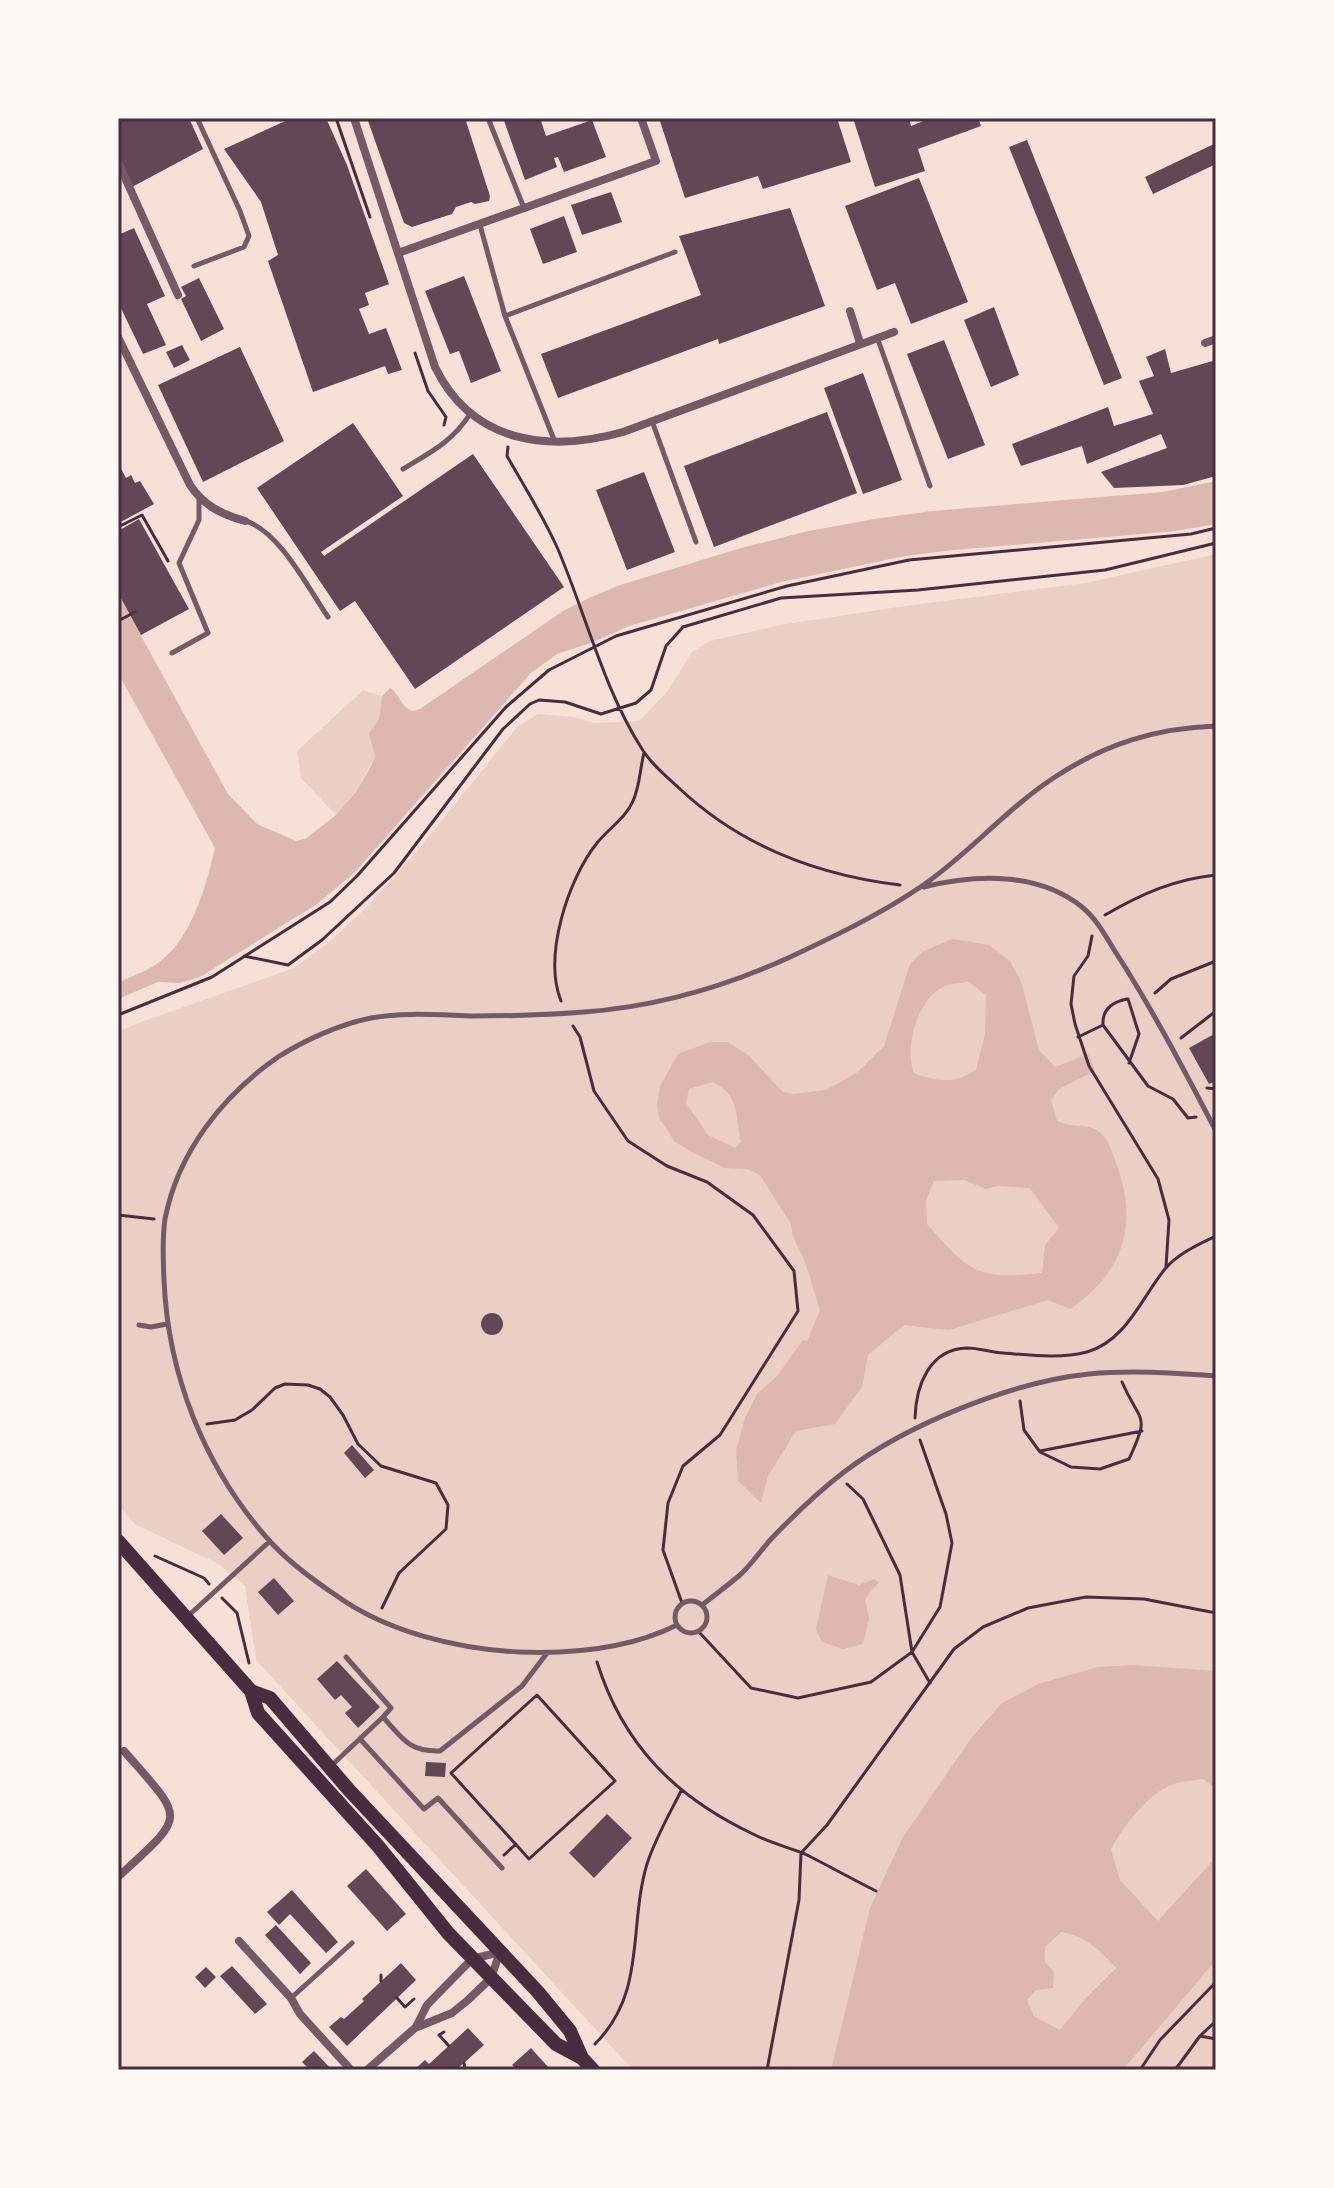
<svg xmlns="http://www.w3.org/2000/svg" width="1334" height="2188" font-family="'Golos Text',sans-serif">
	<rect width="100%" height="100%" fill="#f7e1d7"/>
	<path fill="#ebcfc5" d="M1216,554V2070H633L256,1660L245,1586L219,1564L136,1525L118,1505V1032L136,1024L294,968L327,944L366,908L414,855L517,727L538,714L574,717L594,723L639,721L667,692L692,652L710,641L780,625L905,606L1085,583Z
		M363,690L382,696L379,719L370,734L375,756L356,792L336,815L301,778L297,751Z"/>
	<path fill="#dcb8b0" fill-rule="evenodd" d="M1216,481V524L1176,531L954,550L905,556L781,582L629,626L591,643L557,654L531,673L354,873L317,904L200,977L180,983L158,982L118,999V983C129,977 142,973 152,967C191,944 205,889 215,848L118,673V594L228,794L257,824L296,841L305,839L336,815L356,792L370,768L375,756L369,734L379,719L382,696L390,688C400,694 400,706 412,711L420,709L563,611L589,598L617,586L741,548L804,532L874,519L932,511L1163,492Z
		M952,939L989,945L1010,961L1021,981L1039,1050L1055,1067L1088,1054L1095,1071L1059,1089L1051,1100L1057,1121C1071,1128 1087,1123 1098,1131C1108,1137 1112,1152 1116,1163C1139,1223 1124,1273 1070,1309L1048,1300L949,1330L904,1325L868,1355L862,1387L835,1424L796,1431L768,1476L761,1503L738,1481L736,1450L745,1418L757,1394L778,1375L803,1340L807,1341L820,1310L805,1262L792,1234L791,1224L760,1175L747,1169L725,1168L694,1153L675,1142L659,1118L657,1104L660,1086L678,1054L710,1042H728L749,1056L783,1092L793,1094L826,1090L858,1072L884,1046L910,964L922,952ZM969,982L986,995L985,1034L976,1070C955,1084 937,1082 914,1073C904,1048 917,1000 943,987C951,983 961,983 969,982ZM713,1082C742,1098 734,1114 741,1142L735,1148L708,1135L686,1103L689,1089ZM964,1180L986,1189L998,1186L1030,1188L1059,1228L1045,1245L1042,1273C975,1280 970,1272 927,1224L926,1200L934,1181Z
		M828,1575L859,1585L874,1579L879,1582L865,1599L869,1619L863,1644L843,1649L822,1642L816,1629Z
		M1134,1665L1216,1671V1789L1203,1779C1195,1780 1185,1781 1177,1783C1150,1790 1123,1826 1111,1850L1120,1880L1158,1921L1216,1857V1960L1123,2070H831L870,1908L903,1837L972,1737L1002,1703L1038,1684L1098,1667ZM1061,1932C1086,1936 1099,1950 1116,1968L1086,1998L1060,2030L1034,2016L1027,2000L1036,1990L1053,1988L1054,1972L1045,1962V1947Z"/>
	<path fill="#644757" d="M118,118H189L203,149L132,187L118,157Z
		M292,118H326L347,165L389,284L365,293L369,305L359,309L369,334L386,328L402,370L388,374L385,366L313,392L268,261L278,255L261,202L224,149Z
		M367,118H465L490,196L489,201L475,204L471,202L456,207L452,214L412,227L404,223Z
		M503,118H540L546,136L592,120L606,157L564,172L558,157L554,158L557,167L525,180Z
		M659,118H837L851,162L763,189L758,176L685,198Z
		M853,118H909L911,126L931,118H978L981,126L918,149L925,171L875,187Z
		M1027,140L1122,378L1104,385L1009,147Z
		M1216,143V164L1153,194L1145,177Z
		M919,178L968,302L911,324L895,283L877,290L845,206Z
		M611,192L622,222L582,235L571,205Z
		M790,208L825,306L719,344L718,339L558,398L541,354L701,295L679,236Z
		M564,216L577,252L543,264L530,229Z
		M134,228L165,296L147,304L166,345L143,354L118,302V235Z
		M464,276L501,371L471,383L459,351L450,354L425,291Z
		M199,278L224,329L201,341L181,299L186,296L181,287Z
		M994,307L1019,375L991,387L964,320Z
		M944,340L985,445L948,459L907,354Z
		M182,345L190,360L174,368L166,352Z
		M240,347L284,441L203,482L158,385Z
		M1165,349L1171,373L1216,360V476L1183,485L1114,488L1101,472L1167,448L1161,434L1087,464L1082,446L1021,466L1012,444L1108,407L1114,426L1153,414L1139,381L1154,376L1146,357Z
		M863,373L902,480L863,494L824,388Z
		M827,412L857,493L714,547L684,466Z
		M353,423L403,496L321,552L324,556L473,454L564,587L415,689L355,601L340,611L257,488Z
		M118,463L126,478L131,475L135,483L140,481L154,504L119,523Z
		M644,472L675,552L627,570L596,490Z
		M139,519L189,609L141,635L118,593V531Z
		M1216,1033V1081L1209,1084L1189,1048Z
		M481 1324a11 11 0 1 1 22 0a11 11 0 1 1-22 0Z
		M352,1445L374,1470L365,1478L344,1453Z
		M221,1514L243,1538L224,1555L202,1531Z
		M274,1578L294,1601L278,1615L258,1592Z
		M337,1661L380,1707L358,1728L345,1713L352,1707L341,1695L335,1700L317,1679Z
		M426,1762L446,1763L445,1777L425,1776Z
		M607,1814L632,1838L594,1878L569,1853Z
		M366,1869L406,1914L387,1931L347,1886Z
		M292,1890L338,1942L326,1953L290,1914L279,1925L267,1912Z
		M276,1925L311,1963L300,1974L265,1935Z
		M401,1963L416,1980L347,2046L329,2027L341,2017L344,2019L364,2001L362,1999Z
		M232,1966L267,2004L255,2014L220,1976Z
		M206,1967L216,1977L205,1988L195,1977Z
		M468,2028L484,2045L456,2070H414L425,2060L429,2064Z
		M531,2048L539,2057L551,2070H517L512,2065Z
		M314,2051L332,2070H310L302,2062Z"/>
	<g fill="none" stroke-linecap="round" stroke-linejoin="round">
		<path stroke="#4a2c40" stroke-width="3" d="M336,118L370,217
			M415,353L428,391L446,417L444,425
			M508,447L507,456C524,486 543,516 557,547C586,614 603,688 642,749C652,765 667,777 680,789C742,847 817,875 900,885
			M118,527L142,515L168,561
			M118,621L135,612
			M1105,915C1141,894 1175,879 1216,875
			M1092,936L1088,956L1074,976L1071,1004L1075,1024L1089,1066L1158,1179L1169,1220L1166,1267
			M244,956L288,965L322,940L394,873L503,729L530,704L539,700L565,702L601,714L636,703L651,690L666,646L683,627L781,598L918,590L1105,570L1216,543
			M1155,993L1171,979L1216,961
			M1128,999L1139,1034L1129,1063
			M561,1001C543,956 568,879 597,843C608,829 626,818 633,801C640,786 640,768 644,753
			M118,1015L212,977L330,902L357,876L506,707L549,670L616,636L787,586L909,560L1191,534L1216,528
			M1103,1025C1102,1009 1112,1002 1127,999
			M573,1026L580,1037L594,1091L628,1141L667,1166L707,1182L753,1215L794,1271L798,1311L720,1435L683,1466L668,1503L663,1550L682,1603
			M1078,1037L1103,1025L1148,1086L1173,1099L1188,1118L1196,1117
			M1181,1038L1216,1011
			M1207,1088L1216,1089
			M118,1215L154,1219
			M1020,1401L1024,1430L1040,1452L1071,1467L1100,1469L1129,1459C1151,1412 1140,1424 1122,1382
			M915,1418C916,1386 929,1349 967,1348C979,1348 990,1352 1003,1353C1030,1355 1060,1359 1087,1352C1126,1341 1142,1297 1165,1269C1177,1254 1199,1244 1216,1236
			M207,1424L235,1420L252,1410L275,1388L285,1384L308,1385L320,1389L330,1397L343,1415L358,1444L381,1466L436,1483L448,1505L446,1529L399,1573L382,1608
			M1040,1451L1142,1431
			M847,1484L863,1499L900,1575L912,1652L930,1683
			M155,1556L204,1578L209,1584
			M222,1598L237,1613L249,1663
			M699,1632L751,1688L798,1698L871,1682L912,1652L940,1607L952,1543L946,1514L920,1440
			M597,1662C623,1745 675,1797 753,1834C770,1843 788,1847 805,1854C829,1866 852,1879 876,1891
			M537,1695L615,1781L529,1859L451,1773Z
			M504,1855L516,1844
			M381,1975V1981
			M397,1998L405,2007L414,1999
			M444,2032L439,2035L449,2046
			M1200,2036L1216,2039
			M595,2044C647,1992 628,1927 647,1864C655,1839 669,1815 681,1791
			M464,2063L465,2069
			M767,2070L799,1900L801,1853L827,1825L954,1649L983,1627L1028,1608L1086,1597L1144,1599L1216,1613
			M1140,2070L1160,2040L1216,1982
			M1175,2070L1200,2036L1216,2021"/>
		<path stroke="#755966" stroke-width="5" d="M488,118L524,208
			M480,225L505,316L555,442
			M194,266L244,247L249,236L240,211L197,118
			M505,316L675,252
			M877,337L930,486
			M652,421L696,542
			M403,469C431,452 452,442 470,414
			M246,521C280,532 308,588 328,617
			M172,653L208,633L179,563L199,520V500
			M924,887C976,874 1038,872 1082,907C1098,920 1107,939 1118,956C1154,1012 1185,1072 1216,1131
			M139,1325L151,1327L167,1324
			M675 1617a16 16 0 1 1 32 0a16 16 0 1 1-32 0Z
			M702,1605C715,1595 728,1585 740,1575C752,1564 761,1550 772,1538C794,1515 818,1492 844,1472C906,1425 1011,1382 1089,1374C1132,1370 1173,1373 1216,1376
			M188,1616L270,1541
			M677,1625C629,1649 571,1654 519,1652C458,1649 387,1632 337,1596C313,1580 286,1560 267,1538C204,1466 168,1375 164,1280C163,1260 162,1239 165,1219C178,1152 223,1095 278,1057C305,1040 340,1024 371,1018C404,1012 439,1015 472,1016C510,1016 546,1015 584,1012C654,1007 724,987 788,958C833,937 881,914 922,886C969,854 1007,808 1055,777C1105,744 1156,728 1216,726
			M346,1657L391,1708L383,1717C403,1739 409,1752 440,1751L522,1686L547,1653
			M360,1739L424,1809L438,1798L502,1868
			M331,1766L383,1717
			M291,1998L352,1943"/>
		<path stroke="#755966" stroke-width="8" d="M354,118L435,367C472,443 548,453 623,432L894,332
			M118,162L178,295
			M398,253L656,161L641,118
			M850,311L860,343
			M118,337L190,485C204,506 221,514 245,521
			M1205,343L1216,339
			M118,1877C187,1813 186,1822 124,1751
			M239,1941L291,1998L300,2014L351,2070
			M416,2027L427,2005L472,1959L500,1952
			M367,2070L415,2028L452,2013L468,2000L491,1978L500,1952"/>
		<path stroke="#4a2c40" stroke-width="14" d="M118,1541L251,1691L258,1713L378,1846L448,1933L556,2044L582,2058L593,2070
			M251,1691L270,1698L349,1790L538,1992L570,2031L582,2058"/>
	</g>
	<rect width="1334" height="2188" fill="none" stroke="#fffaf5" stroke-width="240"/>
	<rect x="120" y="120" width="1094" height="1948" fill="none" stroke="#4a2c40" stroke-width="3"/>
</svg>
